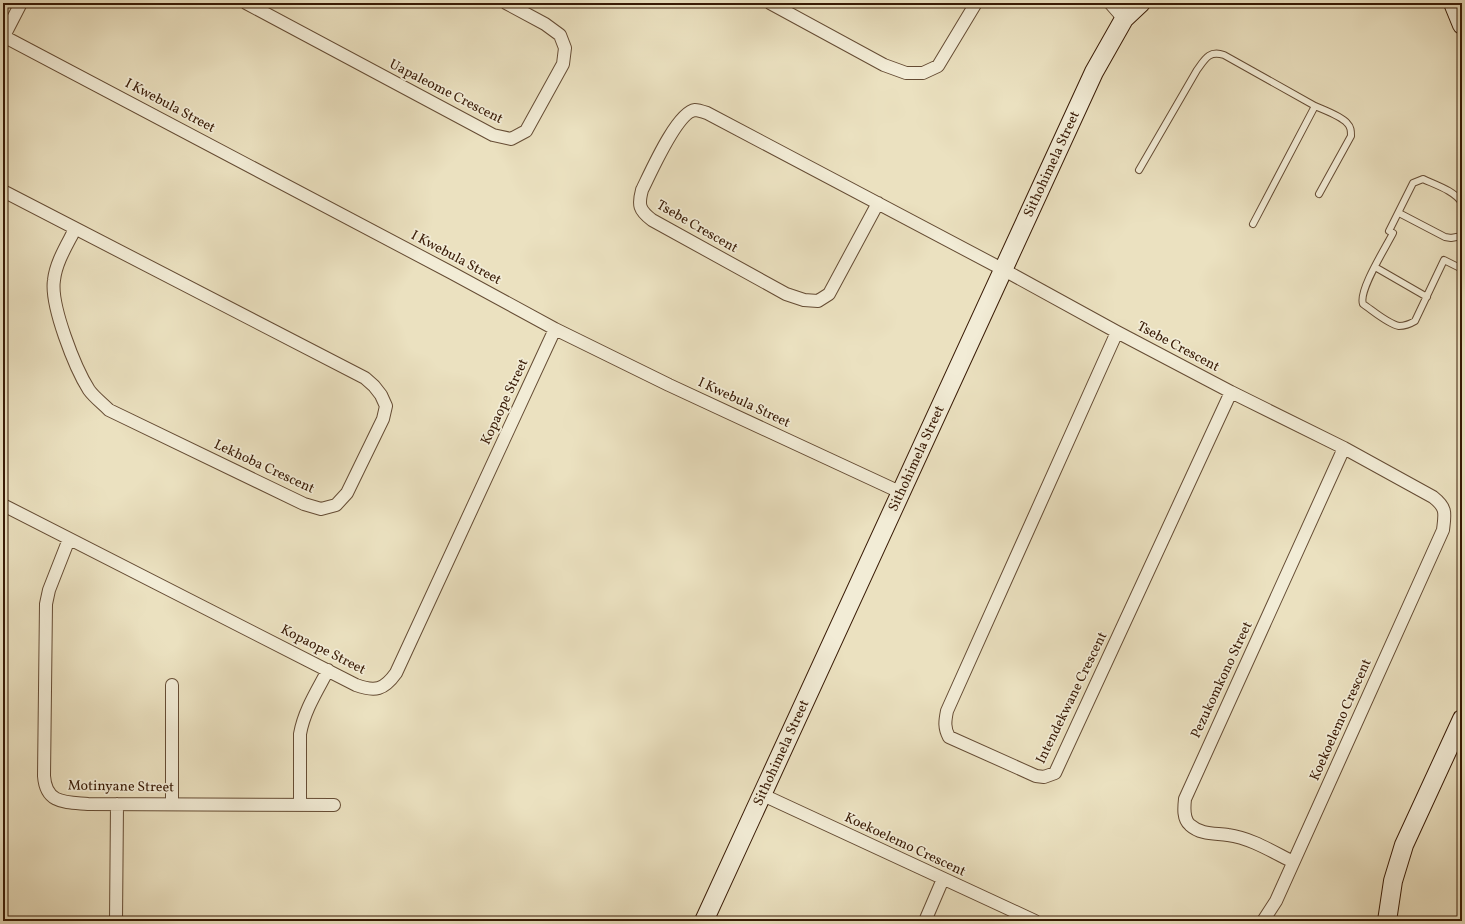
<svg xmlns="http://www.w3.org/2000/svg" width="1465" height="924" font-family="Vollkorn,serif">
	<rect width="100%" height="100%" fill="#ebe1c0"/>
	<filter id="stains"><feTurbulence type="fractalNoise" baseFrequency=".005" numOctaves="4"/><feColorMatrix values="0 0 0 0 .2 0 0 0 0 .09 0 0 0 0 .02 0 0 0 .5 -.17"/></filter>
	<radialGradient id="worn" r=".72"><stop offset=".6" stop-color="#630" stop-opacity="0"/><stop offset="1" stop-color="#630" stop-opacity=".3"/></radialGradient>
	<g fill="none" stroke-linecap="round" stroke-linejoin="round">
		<g stroke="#654c34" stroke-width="8">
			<path id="lane" d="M1315,106C1324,110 1341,116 1347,123C1351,127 1351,131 1351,136L1319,194
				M1139,170L1197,70C1205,59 1209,50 1224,55L1315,106L1253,224
				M1399,213L1445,237L1451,238L1462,236
				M1389,231L1413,183L1423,179C1436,185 1455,191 1462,203
				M1393,233C1386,247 1358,291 1363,304C1372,310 1388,324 1399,326C1405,326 1410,324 1415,321L1444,260L1462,269
				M1375,267L1427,297"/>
		</g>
		<g stroke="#654c34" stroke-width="14">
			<path id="street" d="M246,3L493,135L511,139L526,131L563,64L565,48L560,35L545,24L506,3
				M770,3L884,65L906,73H923L938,66L976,3
				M1110,3L1124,19
				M3,36L452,273L555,329L669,385L902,493
				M4,36L21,3
				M3,191L365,378L374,386L381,395L386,406L383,419L347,493L336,505L321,509L304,504L109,410C102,403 94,397 89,390C75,368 50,305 54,280C56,262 67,245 75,229
				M878,203L829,294L818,301L804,300L786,294L652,220C639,210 638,205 642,190C650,174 677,112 695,110C698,110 704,112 707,113L1004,270L1117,332L1231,392L1344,448L1433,497C1447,508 1445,513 1443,530L1276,901L1263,921
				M1117,332L947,711C945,721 944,728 949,737L1036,776L1044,777L1055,773L1231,392
				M3,505L356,685C375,692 384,690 396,673L555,329
				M69,539L49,590L46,604L44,776C46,804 65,802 88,804L334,805
				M172,685V803
				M763,795L1035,921
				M300,804V734C304,711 317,691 328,670
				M1293,862C1273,852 1251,838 1228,835C1216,833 1201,835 1190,825C1183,819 1184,808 1185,799L1344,448
				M116,921L117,804
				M925,921L943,879"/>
		</g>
		<g stroke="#381a05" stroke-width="20">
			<g id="secondary">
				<path d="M1453,3L1462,25"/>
				<path id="s1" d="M704,921L1094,72L1124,19L1141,3"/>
				<path d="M1387,921L1393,881L1404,845L1462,719"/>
			</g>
		</g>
		<use href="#lane" stroke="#f2ecd6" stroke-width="6"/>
		<use href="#street" stroke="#f2ecd6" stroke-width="12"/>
		<use href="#secondary" stroke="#f2ecd6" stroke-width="18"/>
	</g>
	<g text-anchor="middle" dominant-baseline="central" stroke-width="3.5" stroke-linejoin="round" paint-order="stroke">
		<g font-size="14" fill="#381a05" stroke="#f2ecd6">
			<text transform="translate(446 92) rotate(27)">Uapaleome Crescent</text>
			<text transform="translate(170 106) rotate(28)">I Kwebula Street</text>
			<text stroke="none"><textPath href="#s1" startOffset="833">Sithohimela Street</textPath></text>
			<text transform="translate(697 227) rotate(30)">Tsebe Crescent</text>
			<text transform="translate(456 258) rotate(28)">I Kwebula Street</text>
			<text transform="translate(1178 347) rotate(28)">Tsebe Crescent</text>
			<text transform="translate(505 402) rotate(-65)">Kopaope Street</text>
			<text transform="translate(744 403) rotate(25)">I Kwebula Street</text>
			<text stroke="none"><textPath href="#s1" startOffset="509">Sithohimela Street</textPath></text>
			<text transform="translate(264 467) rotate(25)">Lekhoba Crescent</text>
			<text transform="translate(323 650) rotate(27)">Kopaope Street</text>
			<text transform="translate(1222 680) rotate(-65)">Pezukomkono Street</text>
			<text transform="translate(1072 698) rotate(-64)">Intendekwane Crescent</text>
			<text transform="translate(1341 720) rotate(-66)">Koekoelemo Crescent</text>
			<text stroke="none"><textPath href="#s1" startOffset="185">Sithohimela Street</textPath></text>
			<text transform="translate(121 787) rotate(1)">Motinyane Street</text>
			<text transform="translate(905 845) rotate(25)">Koekoelemo Crescent</text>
		</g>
	</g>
	<rect width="1465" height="924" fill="none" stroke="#ebe1c0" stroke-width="16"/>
	<rect x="4" y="4" width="1457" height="916" fill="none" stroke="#381a05" stroke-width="2"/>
	<rect x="8" y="8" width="1449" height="908" fill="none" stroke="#381a05"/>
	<rect width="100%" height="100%" filter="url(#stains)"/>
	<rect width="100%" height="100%" fill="url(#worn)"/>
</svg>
